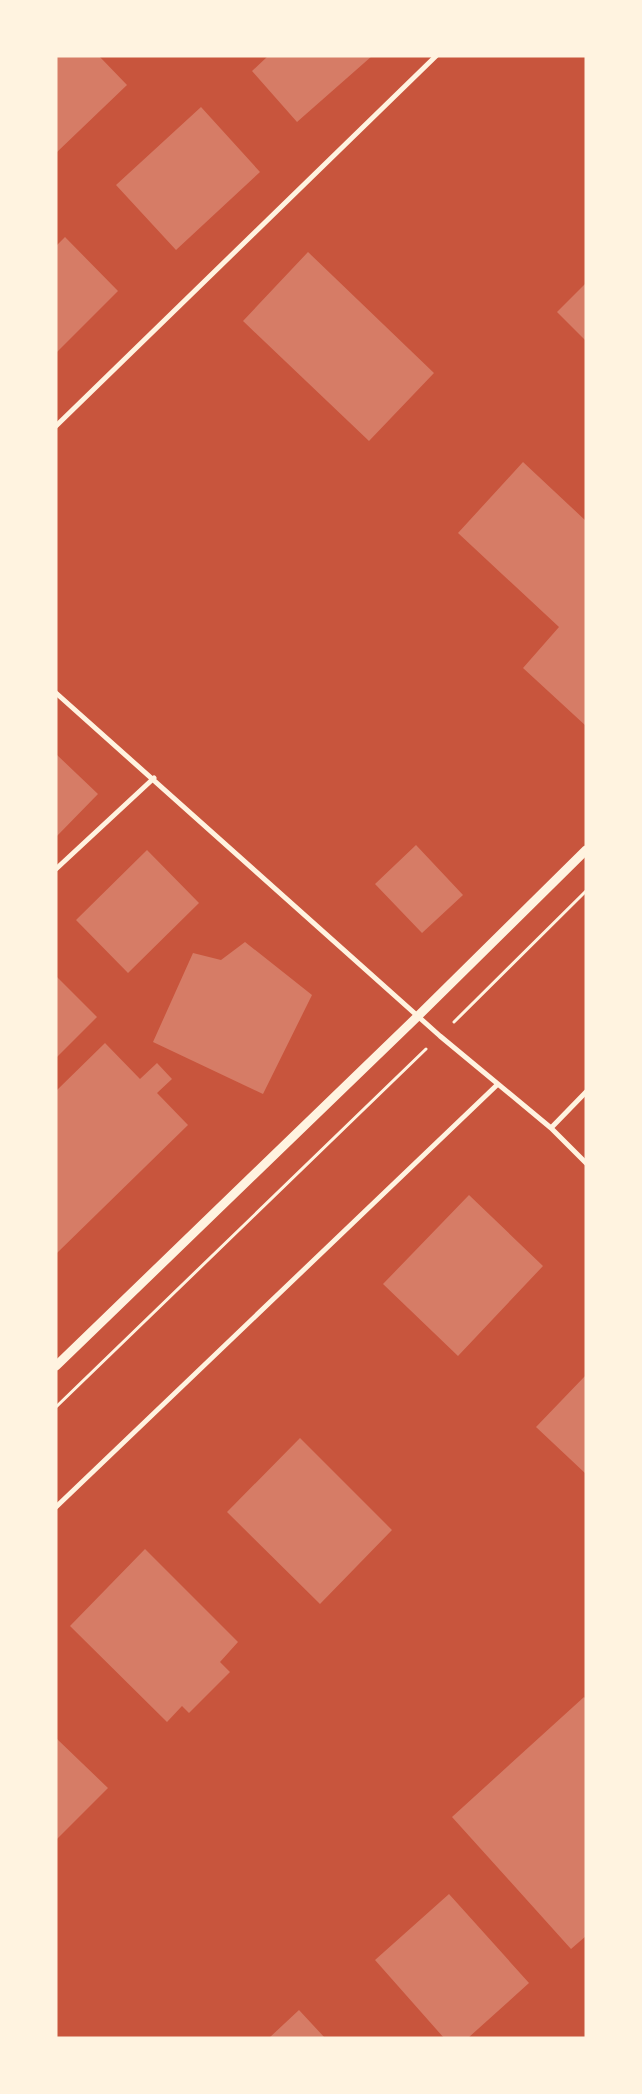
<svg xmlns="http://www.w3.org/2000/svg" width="642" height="2094" font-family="'Noto Sans',sans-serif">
	<rect width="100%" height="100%" fill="#c8553d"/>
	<path fill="#d67c66" d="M56,56H99L127,85L56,153Z
		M268,56H372L297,122L252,71Z
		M201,107L260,172L176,250L116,185Z
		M65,237L118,291L56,353V246Z
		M308,252L434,373L369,441L243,321Z
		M586,283V341L557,312Z
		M523,462L586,521V726L523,668L559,627L458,533Z
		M56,754L98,794L56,837Z
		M416,845L463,895L422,933L375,884Z
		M147,850L199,903L128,973L76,920Z
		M245,942L312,995L263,1094L153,1042L193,953L221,960Z
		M56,976L97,1017L56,1058Z
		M105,1043L140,1079L157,1063L172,1079L157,1093L188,1125L57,1253L56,1091Z
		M469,1195L543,1266L458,1356L383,1284Z
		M586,1375V1474L536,1427Z
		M300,1438L392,1530L320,1604L227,1512Z
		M145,1549L238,1642L220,1662L230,1672L189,1713L182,1706L167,1722L70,1626Z
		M584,1697L586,1699V1936L571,1949L452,1817Z
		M56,1738L108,1788L56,1840Z
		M449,1894L529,1983L468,2038H444L375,1960Z
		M299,2010L325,2038H269Z"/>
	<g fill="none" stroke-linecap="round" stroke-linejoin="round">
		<path stroke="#fff3e0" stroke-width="3" d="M454,1022L586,891
			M56,1407L426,1049"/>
		<path stroke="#fff3e0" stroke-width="5" d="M56,426L436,56
			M56,693L440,1036L551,1128L586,1163
			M56,869L154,778
			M551,1128L586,1092
			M56,1507L498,1084"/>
		<path stroke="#fff3e0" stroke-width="9" d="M56,1366L419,1015L586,850"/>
	</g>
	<rect width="642" height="2094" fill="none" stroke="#fff3e0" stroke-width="115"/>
</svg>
